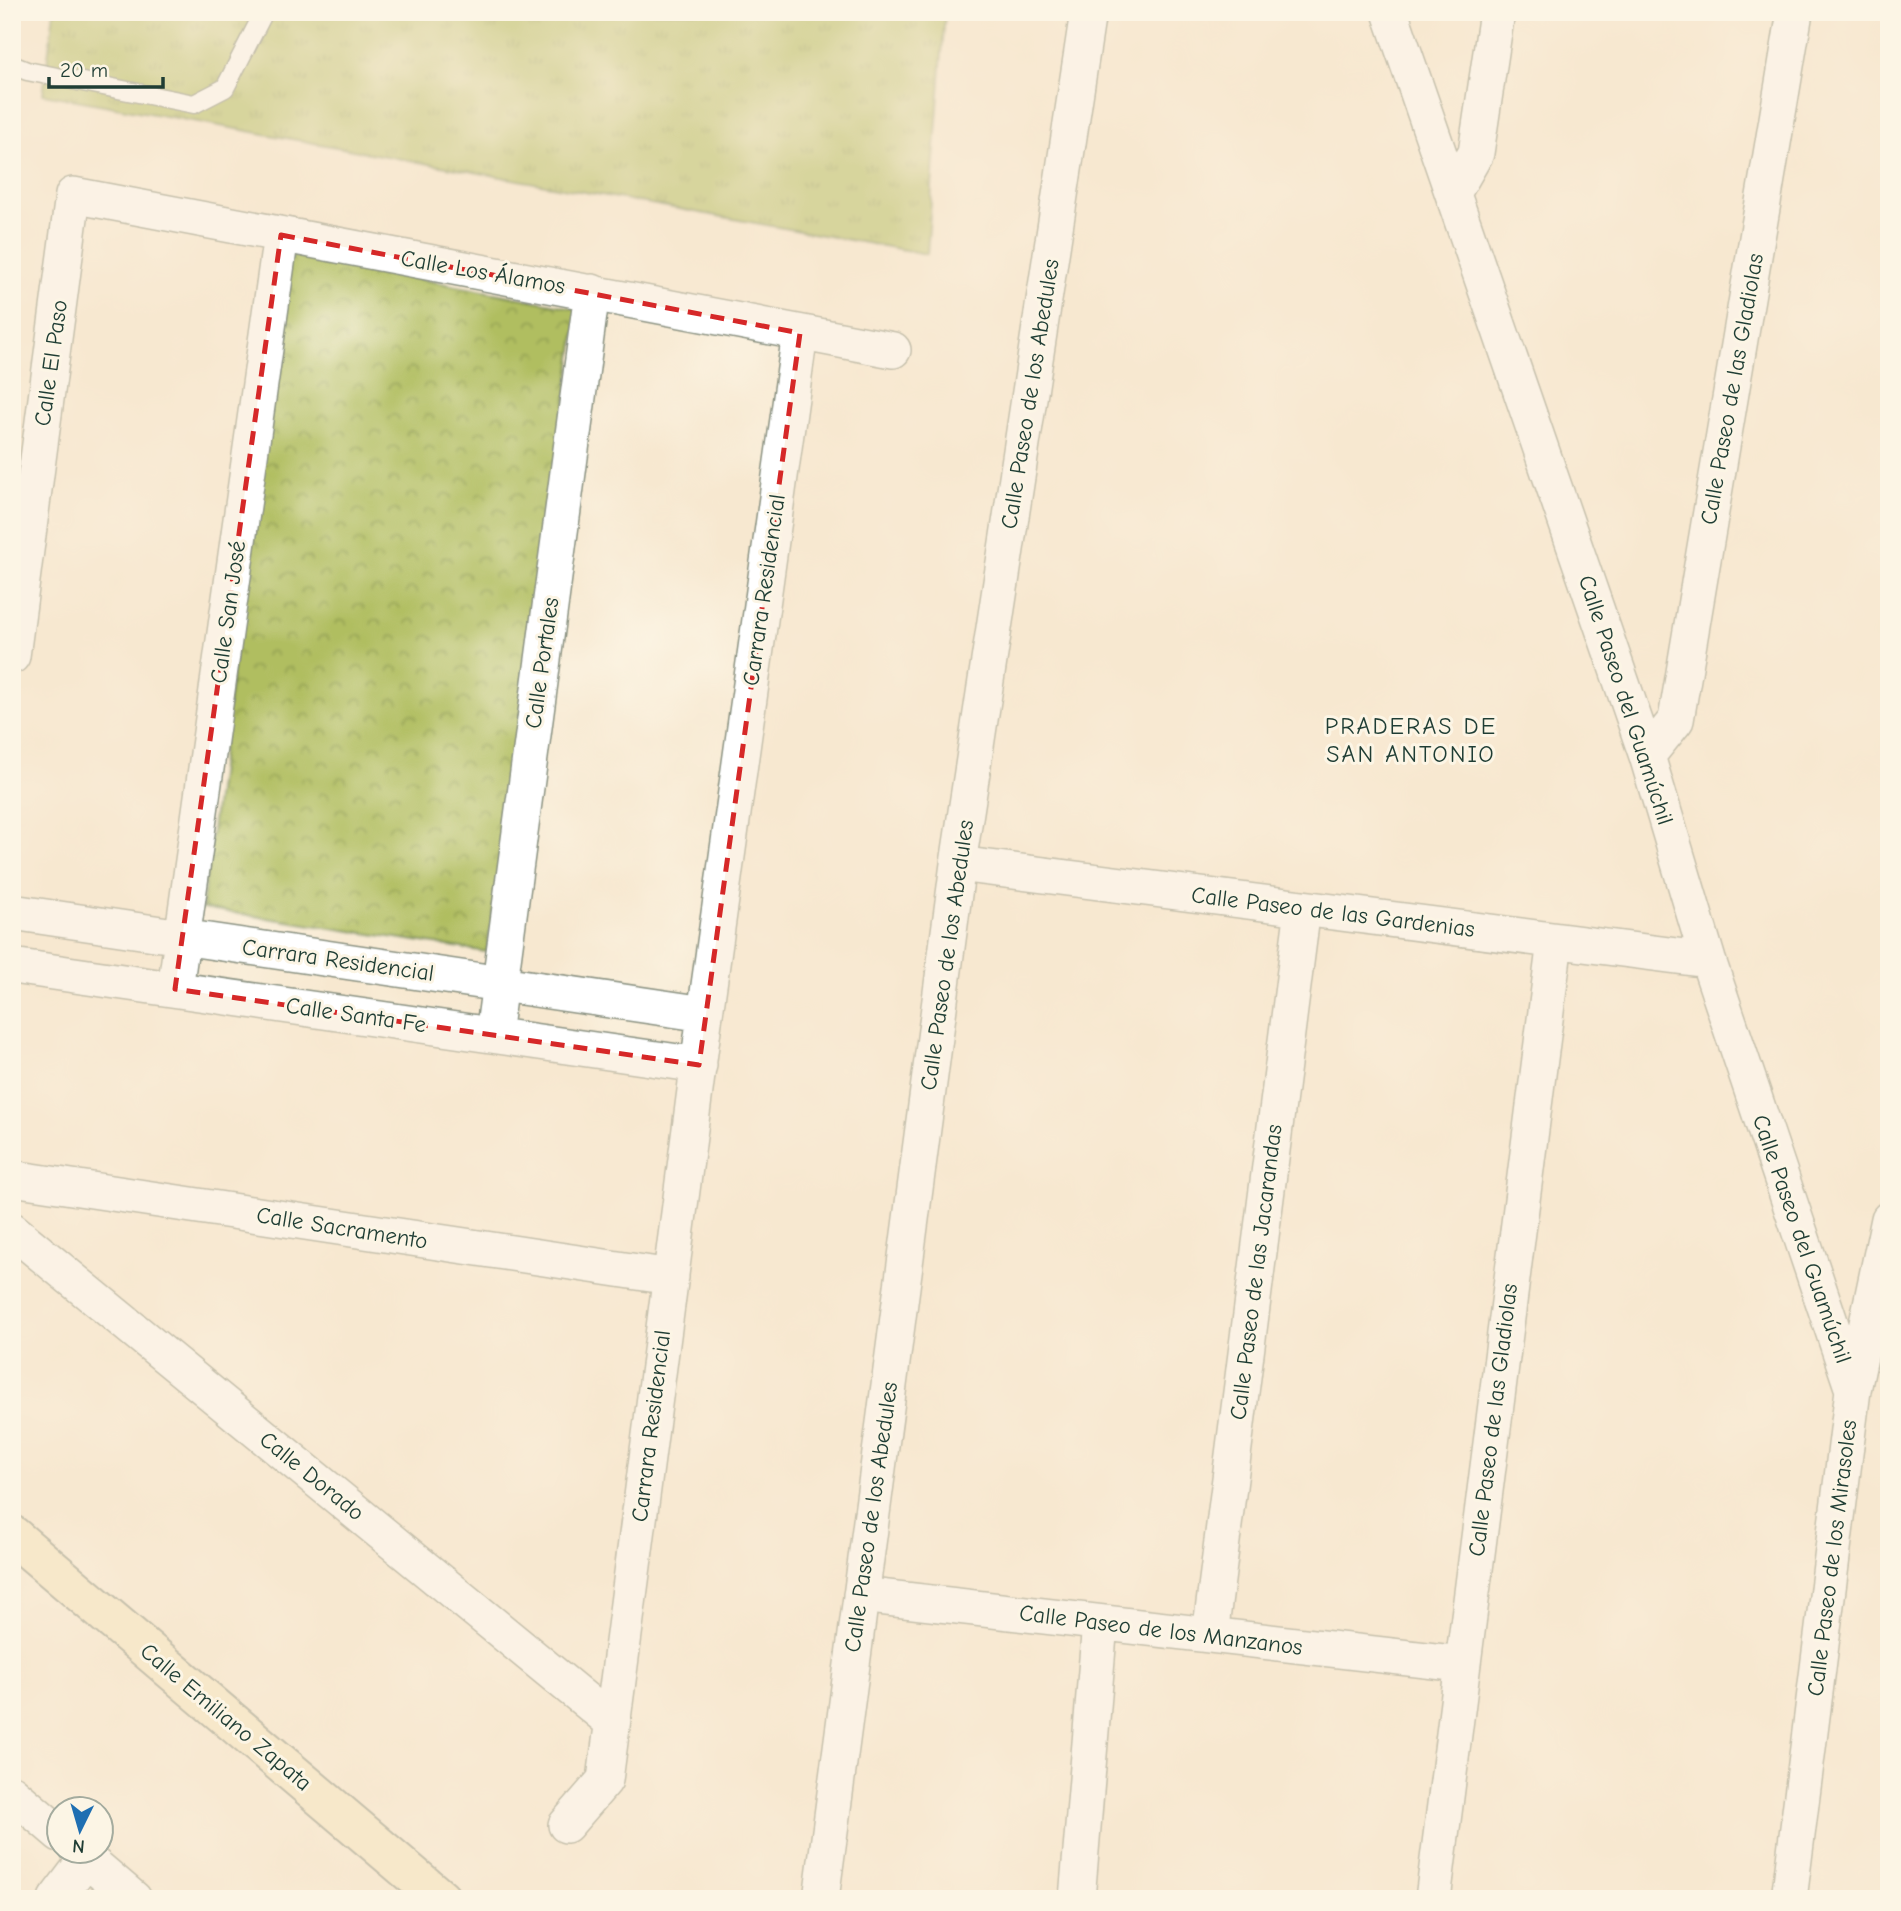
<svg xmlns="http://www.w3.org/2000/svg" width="1901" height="1911" font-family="'Comic Neue',sans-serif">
	<defs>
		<pattern id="grass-tufts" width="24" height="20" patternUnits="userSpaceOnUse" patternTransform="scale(1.75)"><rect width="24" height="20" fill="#b0be60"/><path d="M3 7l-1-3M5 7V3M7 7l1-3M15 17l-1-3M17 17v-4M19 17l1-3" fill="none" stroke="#8f9c50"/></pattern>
		<pattern id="park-crowns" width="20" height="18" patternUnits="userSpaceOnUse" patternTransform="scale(1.75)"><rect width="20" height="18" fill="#b0be60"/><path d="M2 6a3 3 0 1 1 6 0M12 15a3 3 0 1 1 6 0" fill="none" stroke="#8f9c50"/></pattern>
	</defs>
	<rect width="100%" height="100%" fill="#fcf5e5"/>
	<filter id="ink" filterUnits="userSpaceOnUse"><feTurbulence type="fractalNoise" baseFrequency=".0143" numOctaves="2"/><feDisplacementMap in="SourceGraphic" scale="14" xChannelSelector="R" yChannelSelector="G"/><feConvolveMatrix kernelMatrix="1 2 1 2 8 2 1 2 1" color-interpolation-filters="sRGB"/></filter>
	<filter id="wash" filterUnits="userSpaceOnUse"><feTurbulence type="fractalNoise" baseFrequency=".00686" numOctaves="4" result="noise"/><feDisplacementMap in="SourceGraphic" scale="28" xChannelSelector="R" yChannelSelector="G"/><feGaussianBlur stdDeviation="1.57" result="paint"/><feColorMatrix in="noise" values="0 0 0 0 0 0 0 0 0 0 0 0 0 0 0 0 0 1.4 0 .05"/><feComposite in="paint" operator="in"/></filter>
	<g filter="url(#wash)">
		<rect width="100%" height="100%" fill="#f7e8d0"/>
		<path fill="url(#grass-tufts)" stroke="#687e4a" stroke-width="2" d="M54,12H945L927,254L43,94Z"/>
		<path fill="url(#park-crowns)" stroke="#687e4a" stroke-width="2" d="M286,254L579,309L487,952L202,908Z"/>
	</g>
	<g filter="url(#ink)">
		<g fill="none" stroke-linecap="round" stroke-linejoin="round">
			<g stroke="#8b9282" stroke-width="21">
				<path id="lane" d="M12,65L27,71L194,104L225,88L264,12"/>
			</g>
			<g stroke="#8b9282" stroke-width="38">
				<path id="street" d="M1390,12L1647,756L1708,960L1853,1390
					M1453,193L1476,153L1497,12
					M12,656L73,195L893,350
					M1647,756L1676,720L1795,12
					M958,864L1708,960
					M12,912L705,1014
					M12,966L699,1065
					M175,989L281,235
					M493,1035L592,292
					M12,1178L671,1277
					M12,1230L612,1722
					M861,1595L1461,1664
					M1210,1635L1303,908
					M12,1793L60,1834
					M566,1825L605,1780L705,1014L800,333
					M79,1852L134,1899
					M56,1899L87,1858
					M821,1899L958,864L1088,12
					M1077,1899L1100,1623
					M1433,1899L1555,941
					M1789,1899L1853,1390L1889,1219"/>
			</g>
			<g stroke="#8b9282" stroke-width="42">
				<path id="secondary" d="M12,1535L441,1899"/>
			</g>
			<use href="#lane" stroke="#fff" stroke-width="18"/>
			<use href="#street" stroke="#fff" stroke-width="35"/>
			<use href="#secondary" stroke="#f7e8c3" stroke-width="38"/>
		</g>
	</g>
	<path d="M0 0H1901V1911H0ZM281,235L800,333L699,1065L175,989Z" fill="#f7e8d0" fill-opacity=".55" fill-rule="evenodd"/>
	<path fill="none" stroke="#d62828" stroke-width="5" stroke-dasharray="14 9" stroke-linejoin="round" d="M281,235L800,333L699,1065L175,989Z"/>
	<g text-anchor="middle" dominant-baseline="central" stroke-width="6" stroke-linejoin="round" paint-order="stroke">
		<g font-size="23" fill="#1f3d34" stroke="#fcf5e5">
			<text transform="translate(483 272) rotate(10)">Calle Los Álamos</text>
			<text transform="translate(51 363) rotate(-82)">Calle El Paso</text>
			<text transform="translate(1732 389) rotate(-80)">Calle Paseo de las Gladiolas</text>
			<text transform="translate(1030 394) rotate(-81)">Calle Paseo de los Abedules</text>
			<text transform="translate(764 590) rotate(-82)">Carrara Residencial</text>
			<text transform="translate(228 612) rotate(-82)">Calle San José</text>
			<text transform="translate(542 663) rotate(-82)">Calle Portales</text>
			<text transform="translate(1626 700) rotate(72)">Calle Paseo del Guamúchil</text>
			<text transform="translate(1333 912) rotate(7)">Calle Paseo de las Gardenias</text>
			<text transform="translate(947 955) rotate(-82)">Calle Paseo de los Abedules</text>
			<text transform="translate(338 960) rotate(8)">Carrara Residencial</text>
			<text transform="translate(356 1015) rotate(8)">Calle Santa Fe</text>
			<text transform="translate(342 1228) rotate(9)">Calle Sacramento</text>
			<text transform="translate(1802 1239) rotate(71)">Calle Paseo del Guamúchil</text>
			<text transform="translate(1256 1272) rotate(-83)">Calle Paseo de las Jacarandas</text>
			<text transform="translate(1493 1420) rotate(-83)">Calle Paseo de las Gladiolas</text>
			<text transform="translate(651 1426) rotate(-83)">Carrara Residencial</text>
			<text transform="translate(312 1476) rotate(39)">Calle Dorado</text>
			<text transform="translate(871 1517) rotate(-82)">Calle Paseo de los Abedules</text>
			<text transform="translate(1832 1558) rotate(-83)">Calle Paseo de los Mirasoles</text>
			<text transform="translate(1161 1630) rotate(7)">Calle Paseo de los Manzanos</text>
			<text transform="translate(226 1717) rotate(40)">Calle Emiliano Zapata</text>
		</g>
		<g font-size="24" letter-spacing="2" fill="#1f3d34" stroke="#fcf5e5">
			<text x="1411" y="726">PRADERAS DE<tspan x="1411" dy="28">SAN ANTONIO</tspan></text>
		</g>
	</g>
	<rect width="1901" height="1911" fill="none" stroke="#fcf5e5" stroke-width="42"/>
	<g transform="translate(80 1830) rotate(185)"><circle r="33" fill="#fcf5e5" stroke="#a4ab9e" stroke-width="2"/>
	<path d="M0-5L12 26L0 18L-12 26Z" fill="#1f6fb2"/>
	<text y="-10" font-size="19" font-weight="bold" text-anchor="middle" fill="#1f3d34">N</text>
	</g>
	<path d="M49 77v10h114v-10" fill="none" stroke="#1f3d34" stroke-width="3.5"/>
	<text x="60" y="77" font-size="21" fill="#1f3d34" stroke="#fcf5e5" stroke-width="5" paint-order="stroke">20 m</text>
</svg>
